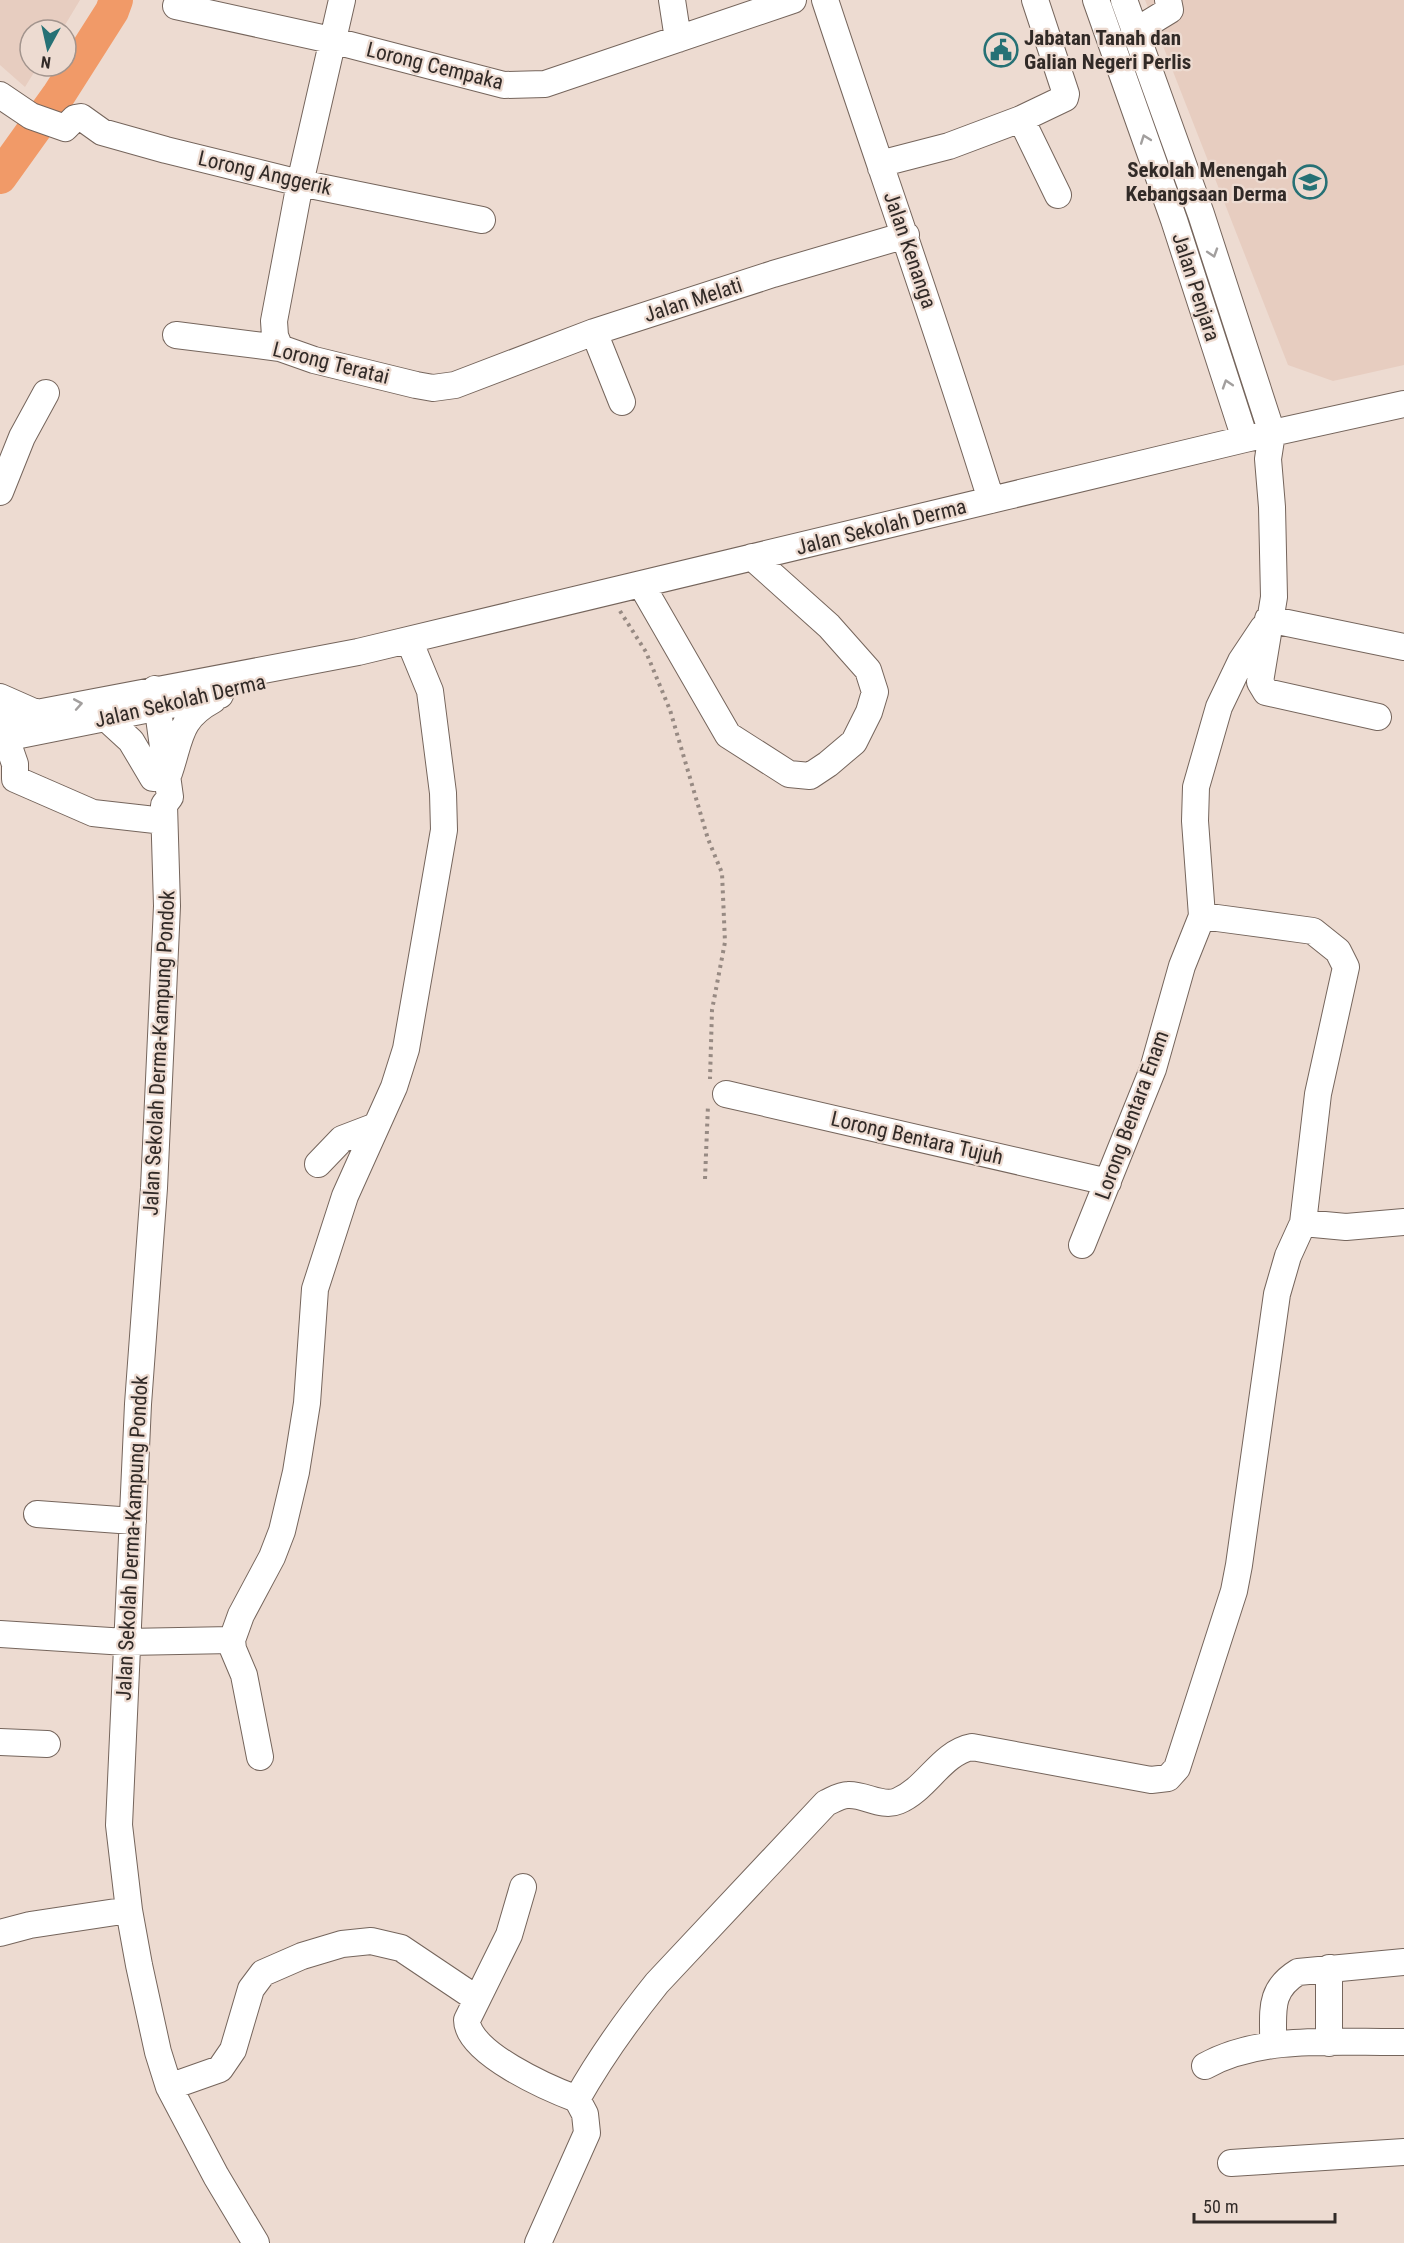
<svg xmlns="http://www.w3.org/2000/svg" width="1404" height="2243" font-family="'Roboto Condensed',sans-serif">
	<rect width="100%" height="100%" fill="#eddbd1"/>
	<path fill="#e7cdc0" d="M0,0H80L62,30H30V66H38L25,87L0,65Z
		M1145,0H1404V365L1333,381L1288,365Z"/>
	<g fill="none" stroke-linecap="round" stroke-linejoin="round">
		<path stroke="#f19a68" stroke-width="34" d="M0,177L58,96L112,11L116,0"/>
		<g stroke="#75655c" stroke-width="28">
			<path id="minor" d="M672,0L678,39
				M825,0C880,167 939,332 991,500
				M1096,0L1174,220L1245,439
				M1124,0L1201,214L1272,433L1268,459L1272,507L1274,597L1260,682L1266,692L1378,717
				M176,6L331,40L504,85L545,84L793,0
				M1134,32L1170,10L1168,0
				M0,95L31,116L65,128L75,118L81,117L102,132L166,150L300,183L482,220
				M1021,119L1065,98L1066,94L1035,0
				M881,168L891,161L949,146L1021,119L1058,195
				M594,332L622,402
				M176,335L280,348L314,360L416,385L433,388L455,385L594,332L773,274L906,235
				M280,348L275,336L274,321L300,183L342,0
				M0,492L22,437L46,393
				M641,584L728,735L789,774L810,776L828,764L854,742L869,712L875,692L868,670L829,626L752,557
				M1268,619L1404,647
				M155,689L170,797L164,805L167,906L154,1188L138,1404L119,1825L129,1910L139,1965L158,2052L169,2087L216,2176L256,2243
				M0,697L34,712
				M107,719L131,741L153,778
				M0,720L358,652L1245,439L1404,404
				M6,738L15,764V779L93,813L164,821
				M0,739L220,695
				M169,773C181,738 178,719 213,700
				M726,1094L1108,1182
				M318,1164L342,1139L376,1126
				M1303,1223L1346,1227L1404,1222
				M1082,1245L1153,1069L1182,966L1202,916L1195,821L1196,787L1219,707L1241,661L1263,628
				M37,1514L133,1521
				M0,1634L126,1642L232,1640
				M0,1742L47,1744
				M260,1757L244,1675L233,1649L232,1640L241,1615L272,1557L282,1531L296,1472L307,1403L315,1289L345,1196L394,1087L406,1049L444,830L443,793L430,691L409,640
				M523,1887L509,1935L467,2020C467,2053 550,2089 577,2099
				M0,1933L30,1925L129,1910
				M1329,1968V2043
				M1273,2045C1274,2013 1267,1991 1298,1972L1404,1962
				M1205,2066C1263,2034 1340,2043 1404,2042
				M169,2087L220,2069L233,2050L251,1989L263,1973L302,1956L342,1944L371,1941L401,1948L477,1999
				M1231,2163L1404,2152
				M538,2243L587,2133L585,2114L577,2099C600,2058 628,2019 657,1983L826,1803C833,1800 840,1795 848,1795C865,1794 882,1808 898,1801C927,1789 941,1753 972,1747L1151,1780L1168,1778L1177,1768L1234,1591L1239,1565L1277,1294L1288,1256L1303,1223L1318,1094L1346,967L1338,951L1313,931L1202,916"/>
		</g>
		<path stroke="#978a83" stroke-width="4" stroke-dasharray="3 4.5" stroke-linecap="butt" d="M620,611L646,652L670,710L708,839L722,873L725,942L712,1010L710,1079
			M705,1179L708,1105"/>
		<use href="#minor" stroke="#fff" stroke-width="26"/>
	</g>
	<defs><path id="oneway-chevron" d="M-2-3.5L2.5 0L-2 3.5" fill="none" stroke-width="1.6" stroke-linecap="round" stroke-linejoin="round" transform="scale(1.5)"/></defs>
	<g stroke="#a29f9e">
		<use href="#oneway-chevron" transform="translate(1145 139) rotate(-110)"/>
		<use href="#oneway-chevron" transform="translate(1213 253) rotate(72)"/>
		<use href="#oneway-chevron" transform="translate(1227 384) rotate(-108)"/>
		<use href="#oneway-chevron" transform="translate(78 704) rotate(-10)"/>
	</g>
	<defs>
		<g id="civic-ring" transform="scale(1.725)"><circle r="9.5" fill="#eddbd1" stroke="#267175" stroke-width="1.5"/><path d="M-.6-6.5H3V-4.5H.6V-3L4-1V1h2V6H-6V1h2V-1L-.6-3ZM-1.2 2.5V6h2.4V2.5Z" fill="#267175"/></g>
		<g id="school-ring" transform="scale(1.725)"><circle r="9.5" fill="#eddbd1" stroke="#267175" stroke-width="1.5"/><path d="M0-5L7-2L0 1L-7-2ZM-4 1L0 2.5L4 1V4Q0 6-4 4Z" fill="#267175"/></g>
	</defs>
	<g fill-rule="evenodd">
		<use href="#civic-ring" x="1001" y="50"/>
		<use href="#school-ring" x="1310" y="182"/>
	</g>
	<g text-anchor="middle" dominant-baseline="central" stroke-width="4.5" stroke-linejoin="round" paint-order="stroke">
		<g font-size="21" font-weight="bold" fill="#312a27" stroke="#eddbd1" text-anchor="start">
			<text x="1024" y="38">Jabatan Tanah dan<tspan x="1024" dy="24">Galian Negeri Perlis</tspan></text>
			<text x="1287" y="170" text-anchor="end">Sekolah Menengah<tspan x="1287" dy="24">Kebangsaan Derma</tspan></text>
		</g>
		<g font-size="21" fill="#312a27" stroke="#eddbd1">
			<text transform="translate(435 66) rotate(14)">Lorong Cempaka</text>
			<text transform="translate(265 173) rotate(13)">Lorong Anggerik</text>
			<text transform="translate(910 250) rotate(71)">Jalan Kenanga</text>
			<text transform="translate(1196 287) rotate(72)">Jalan Penjara</text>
			<text transform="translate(693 300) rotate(-18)">Jalan Melati</text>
			<text transform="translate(331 363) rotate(14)">Lorong Teratai</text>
			<text transform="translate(881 527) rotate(-14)">Jalan Sekolah Derma</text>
			<text transform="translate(180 701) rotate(-13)">Jalan Sekolah Derma</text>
			<text transform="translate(159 1053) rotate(-87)">Jalan Sekolah Derma-Kampung Pondok</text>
			<text transform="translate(1132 1115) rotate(-70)">Lorong Bentara Enam</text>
			<text transform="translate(917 1138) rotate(13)">Lorong Bentara Tujuh</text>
			<text transform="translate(132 1538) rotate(-87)">Jalan Sekolah Derma-Kampung Pondok</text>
		</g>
	</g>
	<g transform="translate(48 48) rotate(188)"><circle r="28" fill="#eddbd1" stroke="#a2948d" stroke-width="1.5"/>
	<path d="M0-4.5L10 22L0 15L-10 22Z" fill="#267175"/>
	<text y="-9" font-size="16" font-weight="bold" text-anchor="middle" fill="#312a27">N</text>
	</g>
	<path d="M1194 2213v9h141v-9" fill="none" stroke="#312a27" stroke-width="3"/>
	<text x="1203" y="2213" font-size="18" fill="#312a27" stroke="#eddbd1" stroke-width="4.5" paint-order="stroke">50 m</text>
</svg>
